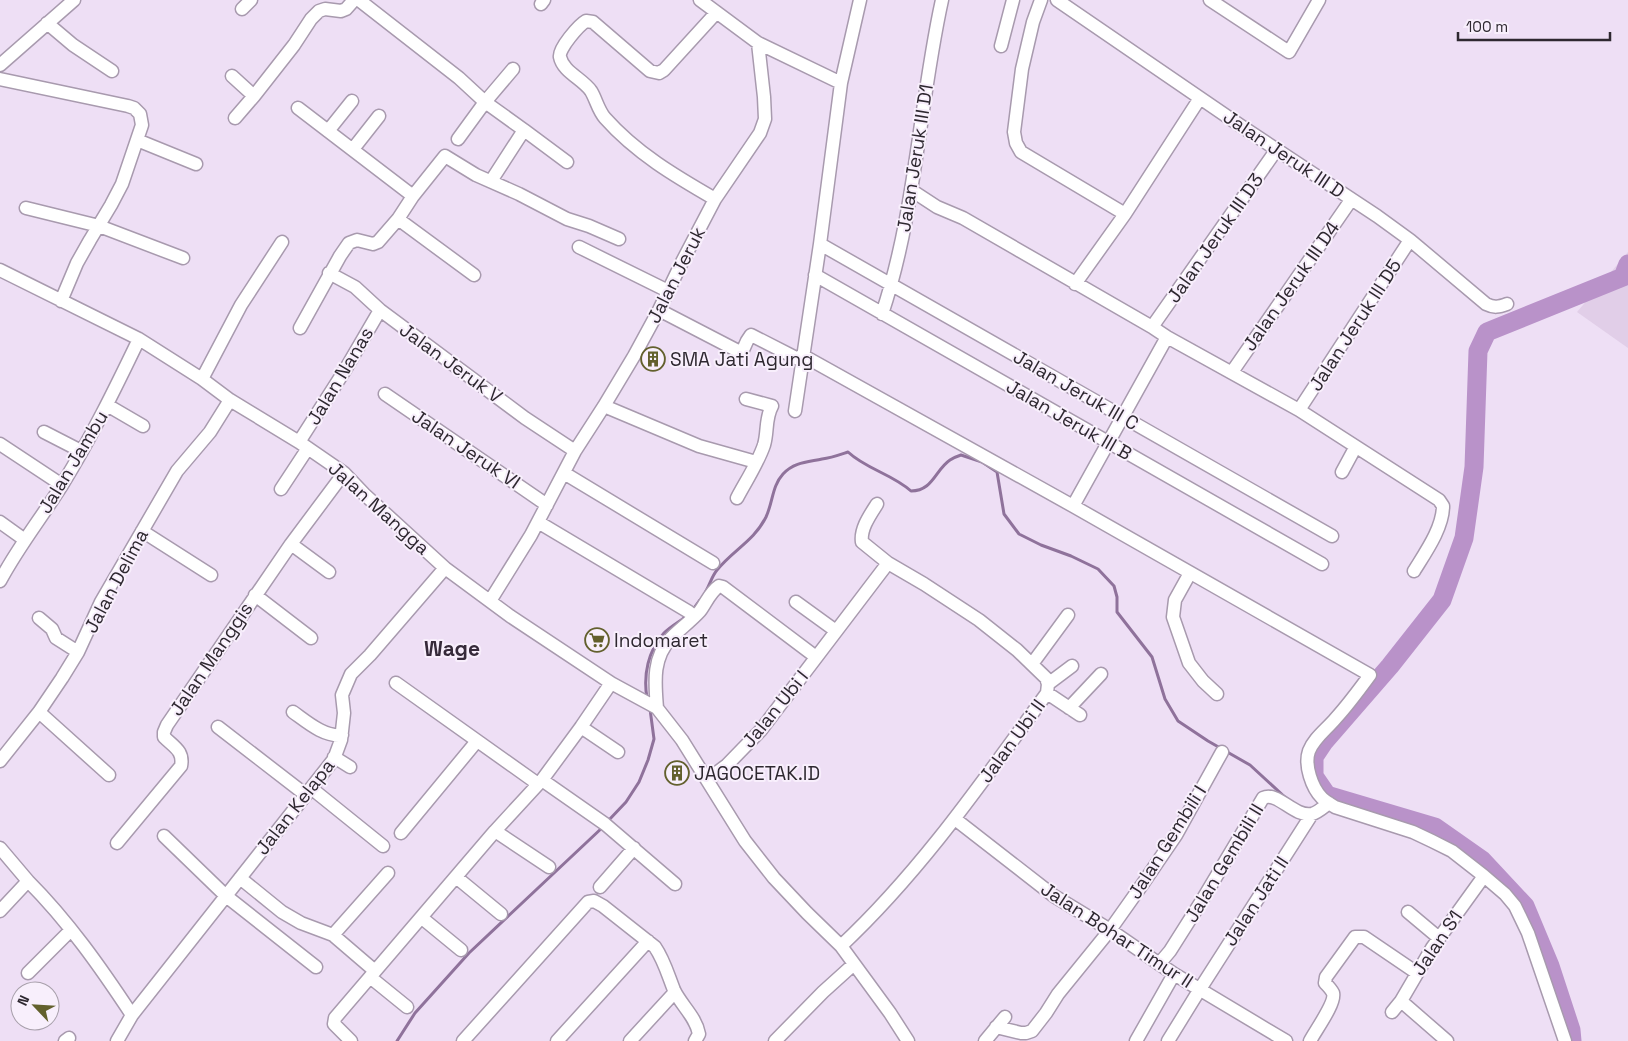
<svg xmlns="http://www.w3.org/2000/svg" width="1628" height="1041" font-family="'Space Grotesk',sans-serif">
	<rect width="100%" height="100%" fill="#eedff5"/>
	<path fill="#e1cee8" d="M1628,252V348L1577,312Z"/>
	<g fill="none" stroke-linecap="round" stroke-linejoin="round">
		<path stroke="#8f729b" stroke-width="3" d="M706,591C710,584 712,576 717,570C733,550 754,541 766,517C773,502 772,486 783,474C794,462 808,462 822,459C831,458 839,455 848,452C866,469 892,474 911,491C933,491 935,470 950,460C953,458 958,456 961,455L982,462L997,472L1004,514L1019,534L1041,545L1071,556L1098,569L1114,586L1117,597V612L1152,657L1165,699L1178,721L1208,741L1250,765L1287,799
			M692,611L700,600
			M647,698C643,675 648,651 664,633C670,627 677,623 684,618
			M608,821L626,802L639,782L648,760L654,739L650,709
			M397,1041L415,1013L469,953L604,826"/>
		<path stroke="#b992c9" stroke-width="19" d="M1572,1041L1571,1030L1550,966L1525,906L1482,860L1435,827L1327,795L1314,776V757L1324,742L1390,666L1442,600L1464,538L1474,467L1478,351L1487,332L1623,277L1628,264"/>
		<g stroke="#a89aae" stroke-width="15">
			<path id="minor" d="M359,0L459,78L485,102L524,130L491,181
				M700,0L758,43L841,83
				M1041,0L1033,22L1022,69L1014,132L1016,143L1021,152L1125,214
				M1057,0L1241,126L1377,216L1410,240L1486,304C1494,308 1499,307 1507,304
				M1210,0L1289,52L1319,0
				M541,4L544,0
				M242,9L251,0
				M47,23L73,45L112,71
				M1001,46L1013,0
				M0,65L74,0
				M232,76L254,96L294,45L311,19L319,11L325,9L341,11L346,9L354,0
				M0,79L128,106L134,108L140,114L142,125L122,184L111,205L90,240L77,263L61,301
				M298,108L413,196
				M235,118L254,96
				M524,130L567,162
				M328,131L352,101
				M458,139L485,102L513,69
				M137,140L196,164
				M353,149L379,116
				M911,190L937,207L963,218L1152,327L1167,337L1299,410L1439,500L1443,506C1443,528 1425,553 1414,571
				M715,199C675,176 636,153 605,118C598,110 596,99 591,91C583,79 563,72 560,57C558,49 579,25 586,21L593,22L650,71L659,73L664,70L716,13
				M26,208L99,226L183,258
				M398,219L474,275
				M820,244L1332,536
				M579,247L668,291
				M0,270L139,339L202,379L230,400L299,442L344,473L364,494L445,568L510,616L611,683L657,708L682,740L745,841L774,878L807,913L841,946L890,1013L908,1041
				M329,273L355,287L380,310L525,418L575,451
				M815,275L1322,564
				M1075,284L1125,214L1200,98
				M659,310L740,352L743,350L747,341L751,335L802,361
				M882,314C916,212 919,104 942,0
				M1152,327L1277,149
				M300,328L340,256L349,243L357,240L373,244L378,242L398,219L413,196L445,156L476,175L519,194L567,219L589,226L619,239
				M802,355L1073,506L1370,675C1359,690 1348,705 1336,718C1327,729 1314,738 1309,751C1304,765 1312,788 1322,798C1326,802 1331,804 1335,807L1413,832L1432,841L1452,851L1484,876L1505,894L1515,906L1528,933L1565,1041
				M1232,372L1351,200
				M202,379L241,305L282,242
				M385,394L547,505
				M107,405L143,426
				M604,406L699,446L756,462
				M1299,410L1410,240
				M795,411L820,244L841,83L860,0
				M44,432L81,451
				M299,442L345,370L380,310
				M0,444L62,485
				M1342,472L1355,448
				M564,473L713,563
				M281,489L308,448
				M737,498C746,481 758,463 764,445C768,432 765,418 772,406L746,399
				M1073,506L1167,337
				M0,522L25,540
				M538,522L689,612
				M142,531L211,575
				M291,544L329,572
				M1190,573L1175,600L1173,617L1189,663L1203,681L1217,694
				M0,581C18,547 42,517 62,485C91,438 115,389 139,339
				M255,595L311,638
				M490,601L531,535L575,451L604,406L634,356L659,310L682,262L715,199L760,133L765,119L764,97L758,43
				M796,602L836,631
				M39,618L52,629L56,638L78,652
				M1032,664L1068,615
				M396,683L538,784
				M1048,684L1072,666
				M1047,693L1080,715
				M657,708C655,683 652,658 671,638C680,629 691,621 700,611C706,603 710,592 719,586L723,587L816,657
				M1069,708L1101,674
				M39,712L109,775
				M293,712C307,722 324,737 342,735
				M218,727L306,795
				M581,727L618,752
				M334,757L350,767
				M0,761L39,712L62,678L78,652L101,602L177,471L210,432L230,400
				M542,780L605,824L675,884
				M707,780L727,765L761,730L888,563
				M311,788L383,846
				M955,819L1054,896L1110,930L1174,974L1286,1041
				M495,831L549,867
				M401,833L477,741
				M164,836L226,896L316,967
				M117,843L181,766C184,751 174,747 164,737V732L167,725L291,544L344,473
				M0,848L28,881L0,911
				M456,877L501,914
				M240,878L282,912L301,923L333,935L375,971
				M28,881C68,921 101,968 132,1015
				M600,887L634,848
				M1408,912L1439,938
				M422,918L461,950
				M333,935L388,873
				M841,946C921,871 983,781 1047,693L1048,684L1046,678L1017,650L979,620L924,584L888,563L862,542C860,529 870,515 877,504
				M1159,964L1170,951L1201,902L1263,798C1278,791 1293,817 1312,814C1317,813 1325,806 1329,803
				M28,973L71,930
				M370,977L407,1007
				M1401,1001L1447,1041
				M1392,1012L1401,1001L1432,948L1484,876
				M996,1027L1021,1033H1026L1032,1031L1046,1013L1058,994L1110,930L1144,882L1176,835L1222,752
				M65,1041L69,1038
				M117,1041L132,1015L334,759L341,740L344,713L342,695L351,674L370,655L445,568
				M351,1041L334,1024L335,1018L495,831L542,780L581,727L611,683
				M463,1041L588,902L594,901L603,906L655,947C664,960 668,975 674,990C681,1005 696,1017 699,1034L695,1041
				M557,1041L648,941
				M630,1041L675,992
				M775,1041L823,992L854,964
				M985,1041L1005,1017
				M1136,1041L1174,974
				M1168,1041L1200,989L1312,814
				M1310,1041C1315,1031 1336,1003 1333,993C1331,989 1328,986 1325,983L1326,977L1355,937H1364L1417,973"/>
		</g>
		<use href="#minor" stroke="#fff" stroke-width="12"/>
	</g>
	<defs>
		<g id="building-ring" transform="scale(1.25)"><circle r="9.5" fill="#f8effc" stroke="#63602d" stroke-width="1.5"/><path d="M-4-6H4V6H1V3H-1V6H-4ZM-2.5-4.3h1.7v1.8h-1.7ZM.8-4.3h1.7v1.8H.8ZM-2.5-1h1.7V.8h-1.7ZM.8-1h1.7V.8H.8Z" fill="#63602d"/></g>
		<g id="supermarket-ring" transform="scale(1.25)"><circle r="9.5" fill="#f8effc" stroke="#63602d" stroke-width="1.5"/><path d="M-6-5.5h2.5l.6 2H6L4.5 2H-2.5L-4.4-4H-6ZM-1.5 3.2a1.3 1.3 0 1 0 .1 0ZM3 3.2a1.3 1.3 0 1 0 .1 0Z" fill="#63602d"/></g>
	</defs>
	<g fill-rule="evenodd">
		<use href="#building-ring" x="653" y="359"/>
		<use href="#supermarket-ring" x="597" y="640"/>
		<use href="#building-ring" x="677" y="773"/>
	</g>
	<g text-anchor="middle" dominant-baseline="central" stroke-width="4" stroke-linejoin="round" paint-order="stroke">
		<g font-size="19" fill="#2e2830" stroke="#f8effc">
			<text transform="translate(1284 154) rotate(34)">Jalan Jeruk III D</text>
			<text transform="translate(915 158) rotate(-81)">Jalan Jeruk III D1</text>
			<text transform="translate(1215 238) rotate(-55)">Jalan Jeruk III D3</text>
			<text transform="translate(676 275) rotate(-63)">Jalan Jeruk</text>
			<text transform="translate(1291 286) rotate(-55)">Jalan Jeruk III D4</text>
			<text transform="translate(1355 325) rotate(-57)">Jalan Jeruk III D5</text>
			<text transform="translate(451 363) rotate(36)">Jalan Jeruk V</text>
			<text transform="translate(340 376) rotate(-59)">Jalan Nanas</text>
			<text transform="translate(1076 390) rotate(30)">Jalan Jeruk III C</text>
			<text transform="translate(1069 420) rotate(30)">Jalan Jeruk III B</text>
			<text transform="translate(466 449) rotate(34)">Jalan Jeruk VI</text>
			<text transform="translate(73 462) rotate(-59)">Jalan Jambu</text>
			<text transform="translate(379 508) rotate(42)">Jalan Mangga</text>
			<text transform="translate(116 581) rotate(-62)">Jalan Delima</text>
			<text transform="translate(211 659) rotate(-56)">Jalan Manggis</text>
			<text transform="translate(775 709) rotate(-51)">Jalan Ubi I</text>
			<text transform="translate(1012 741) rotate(-54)">Jalan Ubi II</text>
			<text transform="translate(295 807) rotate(-52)">Jalan Kelapa</text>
			<text transform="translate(1167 842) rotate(-58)">Jalan Gembili I</text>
			<text transform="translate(1224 863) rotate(-59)">Jalan Gembili II</text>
			<text transform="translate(1256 901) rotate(-57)">Jalan Jati II</text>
			<text transform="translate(1117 935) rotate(33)">Jalan Bohar Timur II</text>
			<text transform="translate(1437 943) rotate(-56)">Jalan S1</text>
		</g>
		<g font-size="19" fill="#2e2830" stroke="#f8effc" text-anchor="start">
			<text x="670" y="359">SMA Jati Agung</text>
			<text x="614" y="640">Indomaret</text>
			<text x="694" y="773">JAGOCETAK.ID</text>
		</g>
		<g font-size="21" font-weight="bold" fill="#362a3a" stroke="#f8effc">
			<text x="452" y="648">Wage</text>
		</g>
	</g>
	<g transform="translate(35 1006) rotate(295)"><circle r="24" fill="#f8effc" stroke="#a79faa"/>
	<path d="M0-4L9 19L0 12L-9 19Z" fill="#63602d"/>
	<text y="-8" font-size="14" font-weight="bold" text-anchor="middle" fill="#2e2830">N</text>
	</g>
	<path d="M1458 32v8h152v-8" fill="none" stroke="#2e2830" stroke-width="2.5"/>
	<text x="1466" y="32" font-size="15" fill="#2e2830" stroke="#f8effc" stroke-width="4" paint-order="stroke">100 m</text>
</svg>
